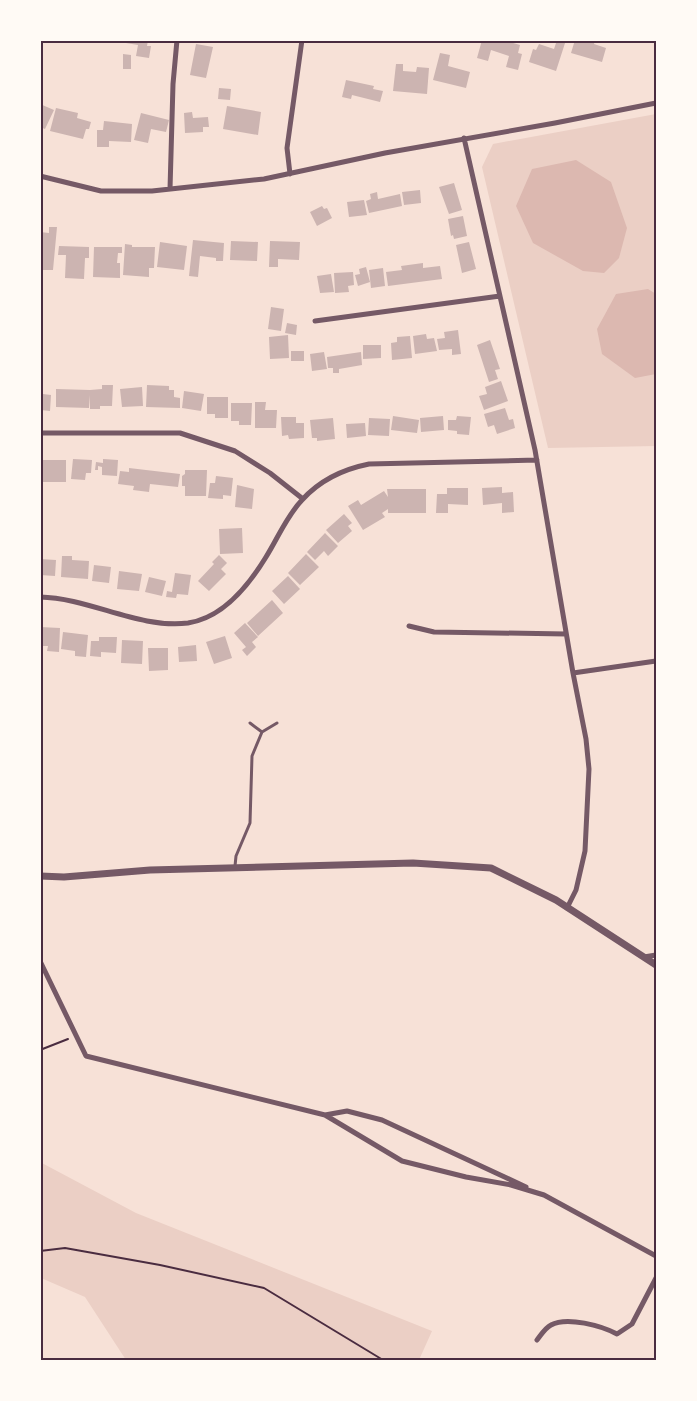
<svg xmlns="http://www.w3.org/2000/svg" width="697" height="1401" font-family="Roboto,sans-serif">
	<rect width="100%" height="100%" fill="#f7e1d7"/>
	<path fill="#ebcfc5" d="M656,114V446L548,448L482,167L493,144Z
		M40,1162L136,1213L432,1331L419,1360H126L85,1297L41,1278Z"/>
	<path fill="#dcb8b0" d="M576,160L611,182L627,228L619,258L604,273L583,271L533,243L516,206L532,169Z
		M648,289L656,294V374L635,378L602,354L597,329L616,294Z"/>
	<path fill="#ccb4b1" d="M126,40H148L147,46H151L149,58L136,56L138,45L126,43Z
		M482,40H503L520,45L518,53L522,54L518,70L506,67L509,56L491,50L488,61L477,58Z
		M557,40H566L556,71L529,62L533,49L536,50L539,44L554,49Z
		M575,40H595L594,44L606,48L602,62L571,53Z
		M196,44L213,47L206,78L190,75Z
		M440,53L450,55L448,66L470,72L466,88L433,80Z
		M123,54L131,55V69H123Z
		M396,64H403V71L416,72L417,67L429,68L427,94L393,91Z
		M346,80L374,86L373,89L383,91L380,102L352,95L351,99L342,97Z
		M219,88L231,89L230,100L218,99Z
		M40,104L54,110L45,129L40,127Z
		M227,106L261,112L258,135L223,129Z
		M56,108L78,113L77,118L91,122L89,129H86L83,139L50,131Z
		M192,112L193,118L208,117L209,127H203V132L185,133L184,113Z
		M141,113L169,120L166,132L151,129L148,143L134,140Z
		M104,121L132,124L131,142L109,141V147H97V130H103Z
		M454,183L462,210L449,214L439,187Z
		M420,190L421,203L404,205L402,192Z
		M377,192L378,199L400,194L402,206L369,213L366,201L371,199L370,194Z
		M364,200L367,215L349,217L347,202Z
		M322,206L324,209L327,208L332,218L317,226L310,212Z
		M463,216L467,236L454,239L453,235L451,236L448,219Z
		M49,227H57L53,270H41L40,232L49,233Z
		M193,240L224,243L223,261H216V258L200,256L198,277L189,276Z
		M231,241L258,242L257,261L230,260Z
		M270,241L300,242L299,260L278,259V267H269Z
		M160,242L187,246L184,270L157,267Z
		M469,242L476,269L462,273L456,245Z
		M125,244L132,245V247H155L154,268H149V277L123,275Z
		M59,246L89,247V258H85L84,279L65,278L66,255H58Z
		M94,247H122V253H118L117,263H120V278L93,277Z
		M423,263V268L440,266L442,279L388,286L386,272L402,270L401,266Z
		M366,267L370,282L358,286L355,275L360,274L359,269Z
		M383,268L385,286L371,288L369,270Z
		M353,272L354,285L348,286L349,292L335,293L334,273Z
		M331,274L334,292L320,293L317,276Z
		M271,307L284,309L281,331L268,329Z
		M287,323L297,325L296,335L285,333Z
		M458,330L461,354L452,355V349L439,350L437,339L445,338L444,332Z
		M426,334L427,339L434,338L437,351L415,354L413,336Z
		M288,335L289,358L270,359L269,337Z
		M410,336L412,358L392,360L391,343L397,342V337Z
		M490,340L500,369L495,370L498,379L489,382L477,345Z
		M363,345H381V358L363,359Z
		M291,351H304V361H291Z
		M324,352L327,369L312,371L310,354Z
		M361,352L362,365L339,369V373H333V368H328L327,357Z
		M501,381L508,401L484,410L479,396L487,394L485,387Z
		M102,385H113L112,406H100V409H90V395L89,408L56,407V389L90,390L102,389Z
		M147,385L169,386V390H174V397L180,398V408L146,407Z
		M142,387L143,406L122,407L120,389Z
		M40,388L43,389V394L51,395L50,411L41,410Z
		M184,391L204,394L201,411L182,408Z
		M207,397H228V418H215V414H207Z
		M255,402H266L265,410H277L276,428H255Z
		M231,403H252L251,425H239V421H231Z
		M505,408L509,420L513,419L515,428L497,434L494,425L488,427L484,414Z
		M393,416L419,420L417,433L391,430Z
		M443,416L444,430L421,432L420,418Z
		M457,416L471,417L469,435L457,434V431L448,430V420H456Z
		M281,417H296V423H304V438L289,439L288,435L282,436Z
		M333,418L335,439L317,441V438H312L310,420Z
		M369,418L390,419L389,436L368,435Z
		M365,423L366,436L347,438L346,424Z
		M73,459L92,460L91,473H86L85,480L71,479Z
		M103,459L118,460L117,476L102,475V467L98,466V470H95L96,462L103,463Z
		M43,460H66V482H43Z
		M129,468L180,474L178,487L150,484L149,492L133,490L134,486L118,484L120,471L129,472Z
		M185,470H207L206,496H185V486H182V476L185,474Z
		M216,476L233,478L231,496L223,495V499L208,498L210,483H215Z
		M237,485L254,489L252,509L235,507Z
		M502,487V493L513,492L514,512L502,513V503L483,505L482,488Z
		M447,488H468V505L448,504V513H436L437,494H447Z
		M387,489H426V513H388V509L382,513L385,517L363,530L348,506L358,500L361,505L384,491L388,497Z
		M344,514L352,523L348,526L352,531L338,543L326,530Z
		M242,528L243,553L220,554L219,529Z
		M325,533L338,546L328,556L324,551L315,560L307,552Z
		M306,554L319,567L300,585L288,573Z
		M219,555L227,563L221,569L226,574L209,591L198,581L214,564L212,562Z
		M62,556H72V560L89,561L88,579L61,577Z
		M40,559L56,560L55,576L40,575Z
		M94,565L111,567L109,583L92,581Z
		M119,571L142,574L139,591L117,589Z
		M175,573L191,575L188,595L177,594L176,598L166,597L167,591L172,592Z
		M288,576L300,589L284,604L272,591Z
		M149,577L166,581L162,596L145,592Z
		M272,600L283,613L258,636L247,623Z
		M245,623L258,637L252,642L256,647L247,656L242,650L246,647L234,633Z
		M40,627L60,628L59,652L47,651L48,646H40Z
		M63,632L88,635L86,657L75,656V651L61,649Z
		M225,636L232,658L214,664L206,642Z
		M99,637H117L116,653L101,652V657L90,656L91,641H99Z
		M122,640L143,641L142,664L121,663Z
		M196,645L197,661L179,662L178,647Z
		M148,648H168V670L149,671Z"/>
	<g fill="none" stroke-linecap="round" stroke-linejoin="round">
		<path stroke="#4a2c40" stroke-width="2" d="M40,1050L68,1039
			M40,1251L65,1248L160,1265L264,1288L383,1360"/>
		<path stroke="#755966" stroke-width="3" d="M250,723L262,732
			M235,866L236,856L250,823L252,756L262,732L277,723"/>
		<path stroke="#755966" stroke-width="5" d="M464,138L535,450L573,673L586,739L589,769L585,851L576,890L567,908
			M290,174L287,148L302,40
			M40,176L101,191H152L264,179L385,153L555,123L656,103
			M170,189L173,84L177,40
			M315,321L500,296
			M40,433H180L235,451L270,473L303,499
			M40,597C90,598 138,629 188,623C222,618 249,585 266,557C278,538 286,517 302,500C320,480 344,469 369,464L537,460
			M409,626L434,632L566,634
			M573,673L656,661
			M644,957L656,955
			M40,961L86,1056L325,1115L402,1161L466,1177L511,1185L544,1195L656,1256
			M325,1115L347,1111L382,1120L526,1187
			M537,1340C541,1335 545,1328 551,1325C567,1316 602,1326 617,1334L632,1324L656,1278"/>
		<path stroke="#755966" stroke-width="7" d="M40,876L64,877L150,870L413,863L491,868L556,900L656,965"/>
	</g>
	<rect width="697" height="1401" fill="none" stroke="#fffaf5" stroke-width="84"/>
	<rect x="42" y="42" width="613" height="1317" fill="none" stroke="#4a2c40" stroke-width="2"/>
</svg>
